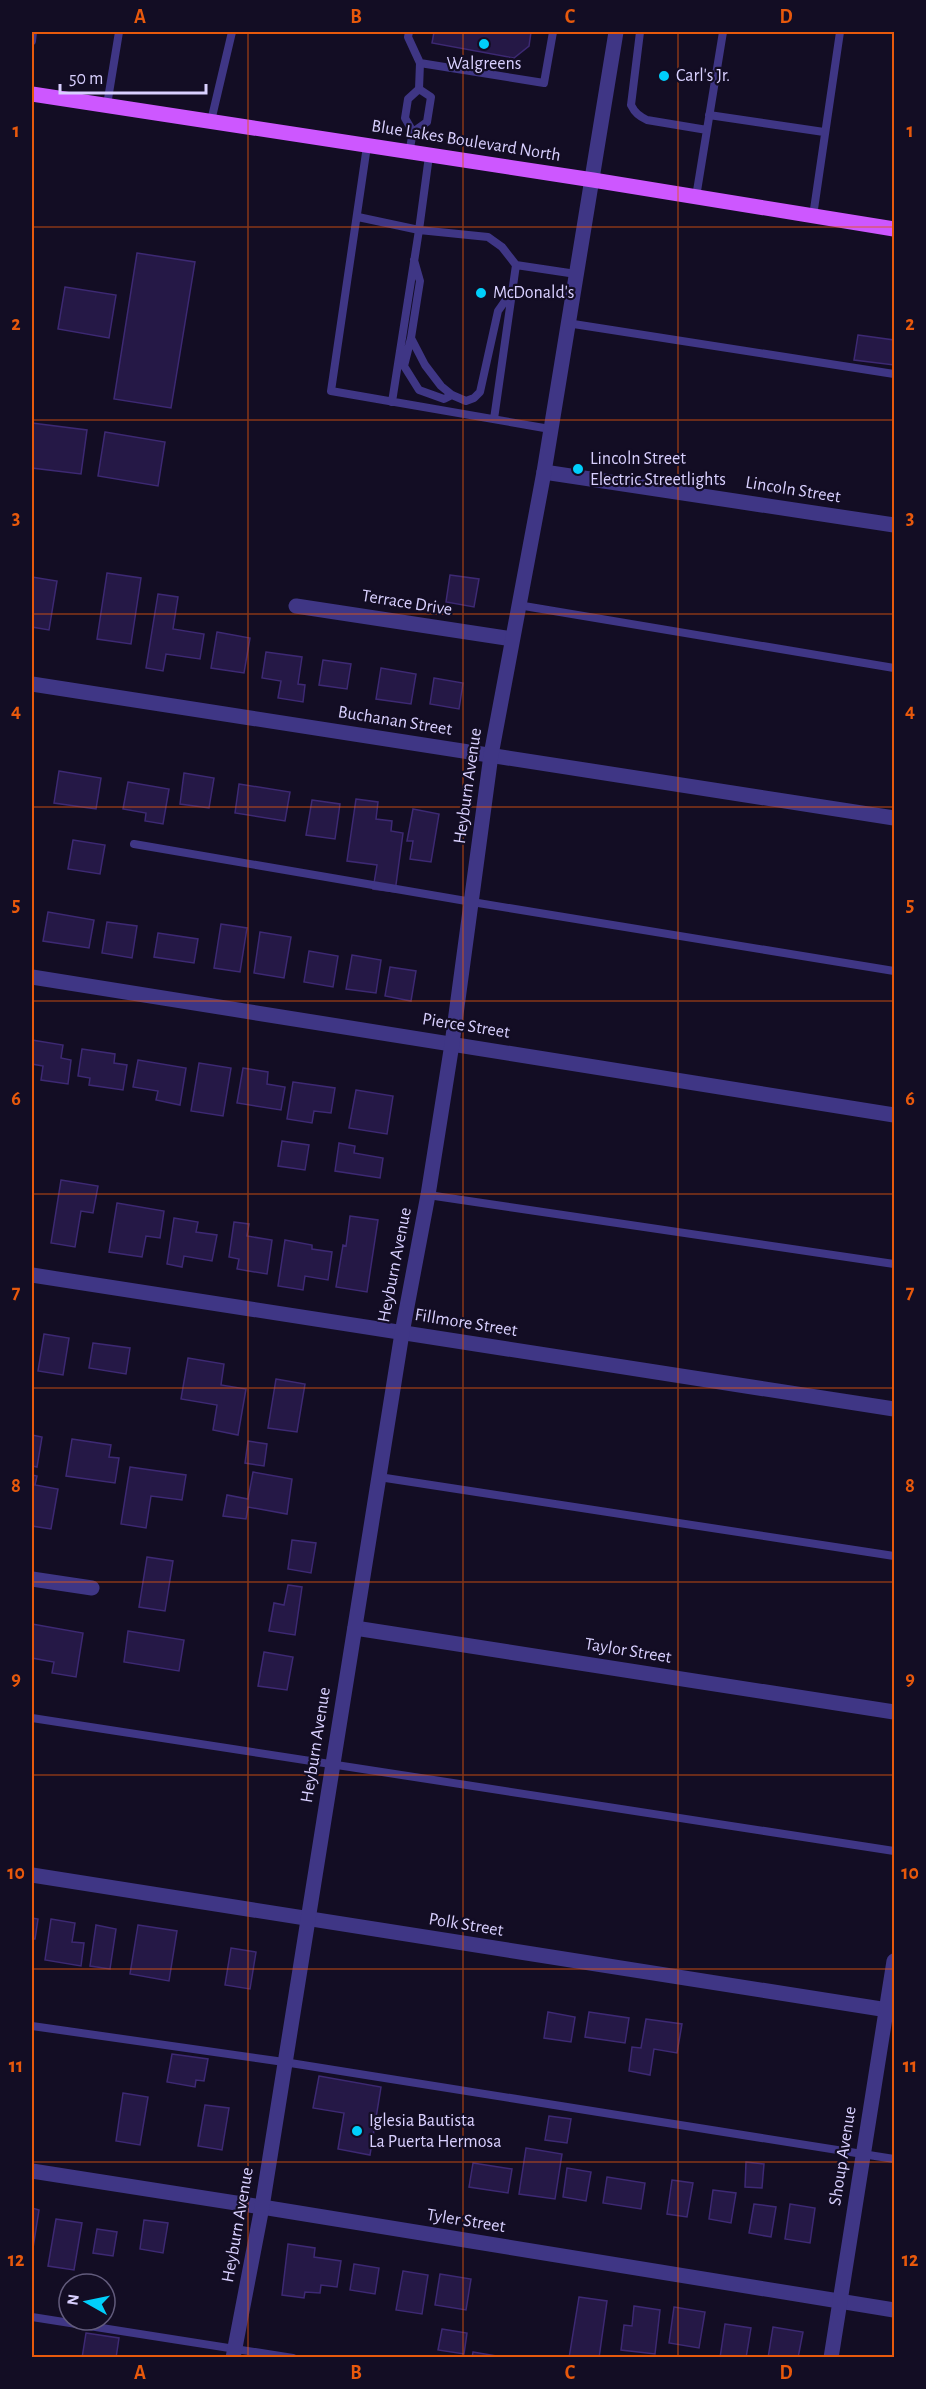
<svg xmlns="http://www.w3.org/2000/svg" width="926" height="2389" font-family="'Alegreya Sans',sans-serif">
	<rect width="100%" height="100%" fill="#130d24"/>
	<path fill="#251846" stroke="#3d2973" stroke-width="1.5" d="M434,32H531L529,46L514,58L432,43Z
		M137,253L195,262L171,408L114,399Z
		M65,287L116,295L109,338L58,329Z
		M858,335L894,340V365L854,360Z
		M32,423L87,430L81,474L32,468Z
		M105,432L165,442L158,486L98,476Z
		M107,573L141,578L131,644L97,639Z
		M450,575L479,579L474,607L446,602Z
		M32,577L57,581L49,630L32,627Z
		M158,594L178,597L173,629L204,634L200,659L166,654L163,671L146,668Z
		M217,632L250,638L244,673L211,668Z
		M266,652L302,657L298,684L305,685L303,702L278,698L281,681L262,678Z
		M323,660L351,664L347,689L319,685Z
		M381,668L416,674L411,704L376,699Z
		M434,678L463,683L459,709L430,704Z
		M59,771L101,778L96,809L54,803Z
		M184,773L214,778L209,808L180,804Z
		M128,782L169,789L163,824L145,821L146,813L123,809Z
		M239,784L290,792L285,821L235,813Z
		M356,799L378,802L376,819L392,821L391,831L403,833L395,892L373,889L377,865L347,861Z
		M312,800L340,804L335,839L306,835Z
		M413,809L439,814L431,862L410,859L413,841H407Z
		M73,840L105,845L100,874L68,869Z
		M48,912L94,920L89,948L43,941Z
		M107,922L137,926L132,958L102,953Z
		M221,924L247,928L240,972L214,968Z
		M260,932L291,937L284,978L254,973Z
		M158,933L198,939L194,963L154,957Z
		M309,951L338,956L333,987L304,982Z
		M352,955L381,960L376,993L346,989Z
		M390,967L416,971L411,1001L385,996Z
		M32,1040L63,1045L61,1058L71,1060L68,1084L41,1080L43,1066L32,1064Z
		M82,1049L115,1054L114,1063L127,1065L123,1090L89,1085L90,1078L78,1076Z
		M138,1060L186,1068L180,1105L156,1100L158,1091L133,1087Z
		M199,1063L231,1068L223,1116L191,1111Z
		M243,1068L268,1072L267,1084L285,1087L281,1110L237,1103Z
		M293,1082L335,1088L331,1113L314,1111L312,1123L287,1119Z
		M356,1090L393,1096L387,1134L349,1128Z
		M282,1141L309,1145L305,1170L278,1166Z
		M339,1143L355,1146L354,1153L383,1158L380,1178L335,1171Z
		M61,1180L98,1186L93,1213L81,1211L75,1247L51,1243Z
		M117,1203L164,1211L160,1238L146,1236L142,1257L109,1252Z
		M350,1216L378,1220L367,1292L336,1287L343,1245L346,1246Z
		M174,1218L198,1222L196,1232L217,1235L212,1261L184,1256L182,1267L167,1264Z
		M234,1222L249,1224L247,1236L272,1240L267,1274L237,1269L239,1259L229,1257Z
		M285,1240L312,1245V1249L332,1252L328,1280L305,1276L303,1290L278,1286Z
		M44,1334L69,1338L63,1375L38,1371Z
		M93,1343L130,1348L126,1374L89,1368Z
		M188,1358L224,1364L221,1385L246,1389L238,1435L213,1430L217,1405L181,1399Z
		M276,1379L305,1384L297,1432L268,1428Z
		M32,1435L42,1437L37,1467L32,1466Z
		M72,1439L111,1445L109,1457L119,1458L115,1483L66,1476Z
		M248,1441L267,1444L264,1466L245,1463Z
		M130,1467L186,1475L182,1500L151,1496L146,1528L121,1524Z
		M253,1472L292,1479L287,1514L248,1507L246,1519L223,1516L227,1495L248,1499Z
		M32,1475L37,1476L35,1485L58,1489L51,1529L32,1526Z
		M292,1540L316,1543L311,1573L288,1569Z
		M147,1557L173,1561L165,1611L139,1607Z
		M288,1585L302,1587L295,1635L269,1631L274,1603L284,1605Z
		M32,1624L83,1633L76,1677L52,1673L54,1662L32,1658Z
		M128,1631L184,1640L179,1671L124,1662Z
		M264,1652L293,1657L287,1690L258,1686Z
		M32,1918L38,1919L35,1939H32Z
		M51,1919L75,1923L72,1942L84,1943L81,1966L45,1960Z
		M96,1925L116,1929L110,1969L90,1966Z
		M138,1925L177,1931L169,1981L130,1974Z
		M231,1948L256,1952L250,1989L225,1985Z
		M548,2012L575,2017L571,2042L544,2038Z
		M589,2012L629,2018L625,2043L585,2037Z
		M646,2019L682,2024L677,2053L654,2049L650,2075L629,2071L632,2047L641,2048Z
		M172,2054L208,2059L204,2081L196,2080L195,2087L167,2082Z
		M319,2076L381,2087L370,2155L338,2149L344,2113L313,2108Z
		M123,2093L148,2097L140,2145L116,2141Z
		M205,2105L229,2108L222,2150L198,2146Z
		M549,2116L571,2119L567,2143L545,2140Z
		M526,2148L562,2154L555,2199L519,2194Z
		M746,2162L764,2164L762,2188L745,2187Z
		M473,2163L512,2169L508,2193L469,2187Z
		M567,2168L591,2172L586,2201L563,2197Z
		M607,2177L645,2183L641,2209L603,2203Z
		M672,2180L693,2183L687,2217L667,2214Z
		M713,2190L736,2193L731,2223L709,2219Z
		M754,2204L776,2207L771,2237L749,2233Z
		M790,2204L815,2208L810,2243L785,2239Z
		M32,2208L39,2210L33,2248H32Z
		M56,2219L82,2223L74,2270L48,2266Z
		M144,2220L168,2223L163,2253L140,2249Z
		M97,2229L117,2232L113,2256L93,2253Z
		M288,2244L315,2248L314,2257L341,2261L337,2287L321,2285L320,2293L305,2292L304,2298L282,2295Z
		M354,2264L379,2268L375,2294L350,2290Z
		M403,2271L428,2275L422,2314L396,2310Z
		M440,2274L471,2279L466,2310L435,2305Z
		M579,2297L607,2301L599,2358H569Z
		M634,2306L660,2310L655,2354L621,2350L624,2325L632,2326Z
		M674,2307L705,2312L699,2348L669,2343Z
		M725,2324L751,2328L746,2358H720Z
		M773,2327L803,2332L798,2358H768Z
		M442,2329L467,2333L464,2354L438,2350Z
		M86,2333L119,2338L116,2358H82Z
		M473,2352L497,2356L496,2358H472Z"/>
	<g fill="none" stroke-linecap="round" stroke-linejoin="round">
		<path stroke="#3f3685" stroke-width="8" d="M640,32L631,105C635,113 639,116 647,120L707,130
			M32,41L33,32
			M420,63L544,83L553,32
			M107,105L119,32
			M709,115L824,132
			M211,121L232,32
			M413,132L427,122L431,97L419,89
			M367,146L331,391L550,429
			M409,153L413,132L405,118L408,99L419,89L420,63L408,37L409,32
			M696,197L723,32
			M813,216L840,32
			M358,217L419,230L488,237L502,247L516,265L494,419
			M414,260L420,281L411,338L425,365L441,386L452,395L466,401L474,398L480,392L498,311L510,294
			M516,265L576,274
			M567,323L894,374
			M411,338L404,366L419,390L444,399L452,395
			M392,402L419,230L429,156
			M518,605L894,668
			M134,844L472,902L894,971
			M428,1195L894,1264
			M379,1477L894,1556
			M32,1718L894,1851
			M32,2026L284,2062L894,2159
			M32,2317L293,2358"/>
		<path stroke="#3f3685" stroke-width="15" d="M544,472L894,525
			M296,606L512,639
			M32,684L894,818
			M32,977L894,1115
			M32,1275L894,1409
			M32,1579L92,1588
			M355,1628L894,1712
			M32,1875L894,2011
			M32,2171L262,2207L894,2310"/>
		<path stroke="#3f3685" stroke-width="15" d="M233,2358L262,2207L402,1333L428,1195L452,1044L491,755L544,472L616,32
			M831,2358L894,1961"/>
		<path stroke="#cd57ff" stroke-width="15" d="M32,94L593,180L894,229"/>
	</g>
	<path fill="none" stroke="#e8590c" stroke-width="1.5" stroke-opacity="0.55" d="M248,32V2358M463,32V2358M678,32V2358M32,227H894M32,420H894M32,614H894M32,807H894M32,1001H894M32,1194H894M32,1388H894M32,1582H894M32,1775H894M32,1969H894M32,2162H894"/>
	<g fill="#00cffb" stroke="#130d24" stroke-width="2">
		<circle cx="484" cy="44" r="6"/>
		<circle cx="664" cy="76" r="6"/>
		<circle cx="481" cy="293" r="6"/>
		<circle cx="578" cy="469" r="6"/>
		<circle cx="357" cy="2131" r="6"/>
	</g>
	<g text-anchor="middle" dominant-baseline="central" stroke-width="4.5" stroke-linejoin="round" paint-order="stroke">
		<g font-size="18" fill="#d9d0ff" stroke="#130d24" text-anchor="start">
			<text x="484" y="64" text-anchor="middle">Walgreens</text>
			<text x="676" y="76">Carl's Jr.</text>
			<text x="493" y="293">McDonald's</text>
			<text x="590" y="459">Lincoln Street<tspan x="590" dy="21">Electric Streetlights</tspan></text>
			<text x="369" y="2121">Iglesia Bautista<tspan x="369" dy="21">La Puerta Hermosa</tspan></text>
		</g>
		<g font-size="18" fill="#d9d0ff" stroke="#130d24">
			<text transform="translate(466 141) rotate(9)">Blue Lakes Boulevard North</text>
			<text transform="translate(793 490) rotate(9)">Lincoln Street</text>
			<text transform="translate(407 603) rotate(9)">Terrace Drive</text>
			<text transform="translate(395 721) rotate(9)">Buchanan Street</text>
			<text transform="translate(468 786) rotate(-82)">Heyburn Avenue</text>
			<text transform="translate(466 1026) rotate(9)">Pierce Street</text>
			<text transform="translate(395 1265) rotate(-79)">Heyburn Avenue</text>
			<text transform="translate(466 1323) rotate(9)">Fillmore Street</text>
			<text transform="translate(628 1651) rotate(9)">Taylor Street</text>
			<text transform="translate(316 1745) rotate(-81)">Heyburn Avenue</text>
			<text transform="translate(466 1925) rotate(9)">Polk Street</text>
			<text transform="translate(843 2156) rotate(-81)">Shoup Avenue</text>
			<text transform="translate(466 2221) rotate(9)">Tyler Street</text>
			<text transform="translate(238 2225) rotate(-80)">Heyburn Avenue</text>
		</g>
	</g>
	<rect width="926" height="2389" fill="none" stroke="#130d24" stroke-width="66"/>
	<g transform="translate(87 2302) rotate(279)"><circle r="28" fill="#130d24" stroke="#625b7c" stroke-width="1.5"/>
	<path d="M0-4.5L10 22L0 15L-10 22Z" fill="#00cffb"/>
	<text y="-9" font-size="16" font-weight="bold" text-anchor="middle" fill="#d9d0ff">N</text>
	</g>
	<path d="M60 84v9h146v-9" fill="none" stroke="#d9d0ff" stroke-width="3"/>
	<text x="69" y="84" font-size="18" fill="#d9d0ff" stroke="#130d24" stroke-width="4.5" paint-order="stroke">50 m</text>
	<rect x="33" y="33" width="860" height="2323" fill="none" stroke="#e8590c" stroke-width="2"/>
	<g font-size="20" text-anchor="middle" font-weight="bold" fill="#e8590c">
		<text x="140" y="23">A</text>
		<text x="356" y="23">B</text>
		<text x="570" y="23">C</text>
		<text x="786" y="23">D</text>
		<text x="16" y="137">1</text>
		<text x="910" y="137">1</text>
		<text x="16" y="330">2</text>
		<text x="910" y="330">2</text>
		<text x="16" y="524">3</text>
		<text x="910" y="524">3</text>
		<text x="16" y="717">4</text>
		<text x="910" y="717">4</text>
		<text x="16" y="911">5</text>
		<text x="910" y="911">5</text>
		<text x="16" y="1105">6</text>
		<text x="910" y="1105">6</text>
		<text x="16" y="1298">7</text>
		<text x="910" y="1298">7</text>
		<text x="16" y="1492">8</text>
		<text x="910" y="1492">8</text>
		<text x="16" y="1685">9</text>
		<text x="910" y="1685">9</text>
		<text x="16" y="1879">10</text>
		<text x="910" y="1879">10</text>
		<text x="16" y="2072">11</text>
		<text x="910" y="2072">11</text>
		<text x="16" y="2266">12</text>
		<text x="910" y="2266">12</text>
		<text x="140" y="2379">A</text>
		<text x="356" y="2379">B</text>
		<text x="570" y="2379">C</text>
		<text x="786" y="2379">D</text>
	</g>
</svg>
